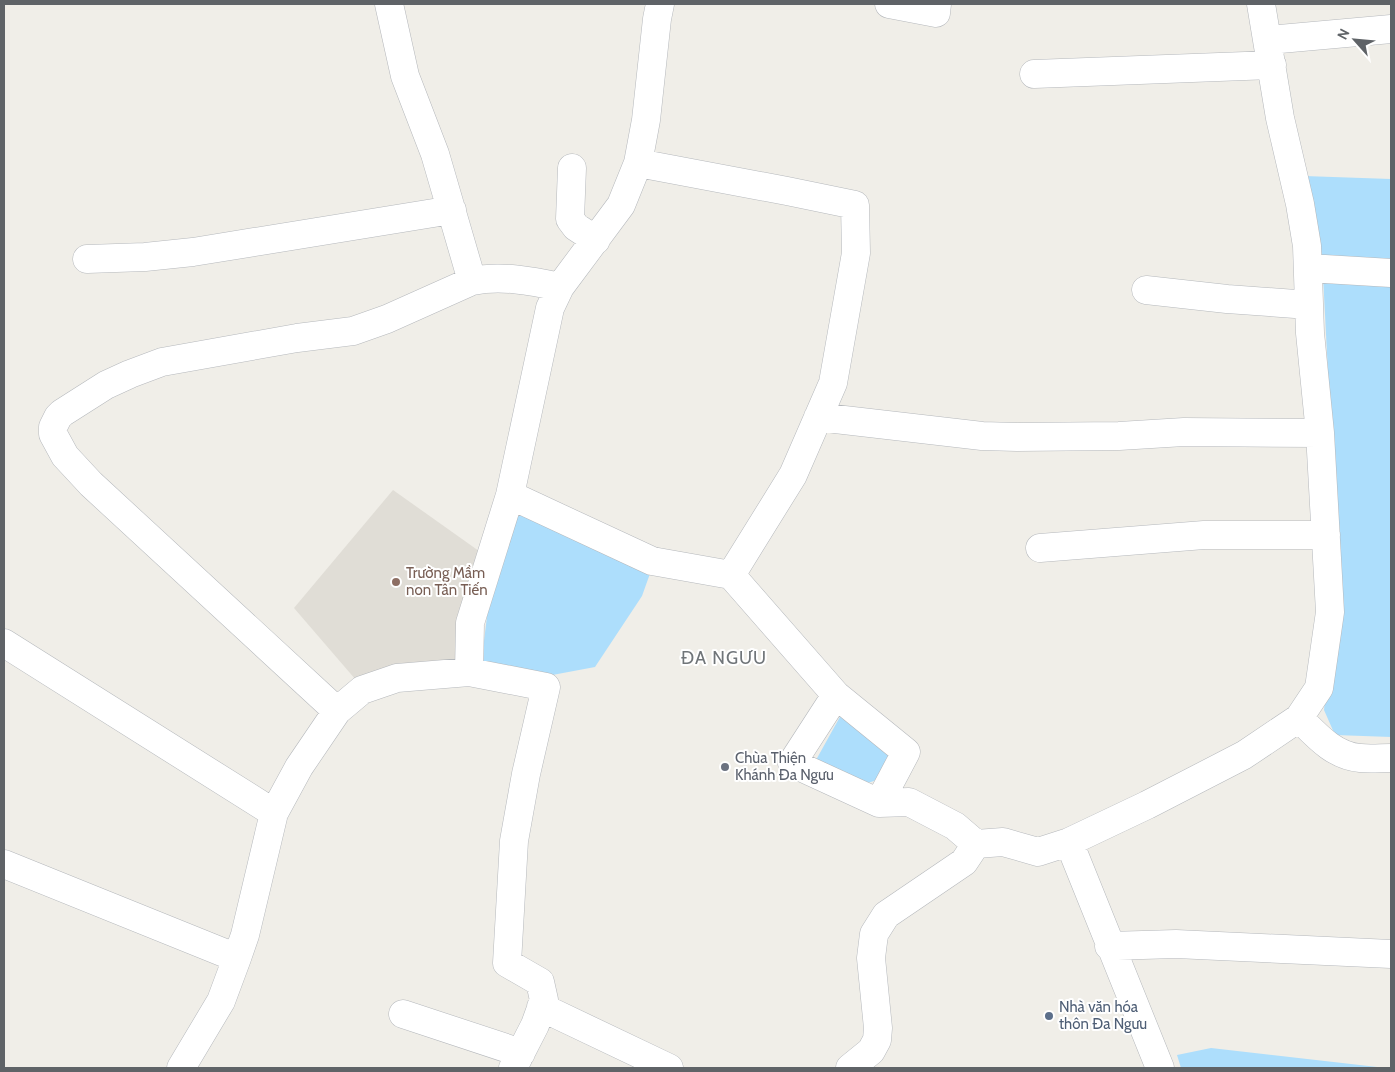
<svg xmlns="http://www.w3.org/2000/svg" width="1395" height="1072" font-family="Cabin,sans-serif">
	<rect width="100%" height="100%" fill="#f0eee8"/>
	<path fill="#e0ddd6" d="M393,490L486,556L462,668L356,680L294,608Z"/>
	<path fill="#addefc" d="M1304,176L1391,179V737L1335,735L1324,710L1338,568L1322,256Z
		M516,506L652,568L642,596L595,667L547,676L481,666L492,575Z
		M841,715L887,751L891,762L874,781L864,784L816,760Z
		M1211,1048L1386,1068H1181L1177,1055Z"/>
	<g fill="none" stroke-linecap="round" stroke-linejoin="round">
		<g stroke="#b5b8bc" stroke-width="29">
			<path id="minor" d="M389,4L405,76L435,154L472,281
				M889,4L936,13L937,4
				M1268,40L1391,29
				M1034,74L1272,65
				M638,163L787,191L855,205L856,253L833,383L793,475L731,575
				M572,168L570,219L576,227L596,240
				M87,259L145,257L193,252L452,210
				M1308,268L1391,273
				M1146,290L1227,299L1309,305
				M818,417L982,436L1017,437L1119,436L1184,432L1320,433
				M510,495L652,561L731,575L836,695L906,752L879,803
				M1040,548L1204,535H1326
				M4,643L274,813
				M469,672L470,623L510,495L550,308L560,287L621,205L638,163L646,120L657,19L660,4
				M836,695L792,763L879,803L909,802L955,826L976,844L1003,842L1038,852L1069,842L1147,805L1244,755L1299,718L1319,688L1330,612L1320,433L1310,333L1307,246L1300,204L1280,118L1261,4
				M337,711L91,484L65,456L53,434V427L58,417L62,413L106,385L130,374L162,362L297,338L353,331L387,319L472,281C501,275 532,281 560,287
				M1299,718C1316,735 1334,756 1360,758C1370,759 1381,758 1391,758
				M1069,842L1160,1068
				M4,864L237,958
				M1109,946L1176,944L1391,954
				M541,1007L669,1068
				M403,1014L521,1053
				M181,1068L221,1001L237,958L245,935L274,813L299,767L337,711L362,690L397,678L469,672L546,687L526,774L514,841L507,963L540,982L544,1000L535,1025L513,1068
				M850,1068L871,1051L877,1040L878,1028L871,958L874,934L886,915L964,862L976,844"/>
		</g>
		<use href="#minor" stroke="#fff" stroke-width="28"/>
	</g>
	<circle fill="#8d6e63" stroke="#fff" stroke-width="2" cx="396" cy="582" r="5"/>
	<circle fill="#6b7280" stroke="#fff" stroke-width="2" cx="725" cy="767" r="5"/>
	<circle fill="#5c6f8a" stroke="#fff" stroke-width="2" cx="1049" cy="1016" r="5"/>
	<g text-anchor="middle" dominant-baseline="central" stroke-width="4" stroke-linejoin="round" paint-order="stroke">
		<g font-size="15" fill="#785e54" stroke="#fff" text-anchor="start">
			<text x="406" y="573">Trường Mầm<tspan x="406" dy="17">non Tân Tiến</tspan></text>
		</g>
		<g font-size="15" fill="#5b616d" stroke="#fff" text-anchor="start">
			<text x="735" y="758">Chùa Thiện<tspan x="735" dy="17">Khánh Đa Ngưu</tspan></text>
		</g>
		<g font-size="15" fill="#4e5e75" stroke="#fff" text-anchor="start">
			<text x="1059" y="1007">Nhà văn hóa<tspan x="1059" dy="17">thôn Đa Ngưu</tspan></text>
		</g>
		<g font-size="18" letter-spacing="1" fill="#707579" stroke="#fff">
			<text x="724" y="658">ĐA NGƯU</text>
		</g>
	</g>
	<rect width="1395" height="1072" fill="none" stroke="#5f6367" stroke-width="10"/>
	<g transform="translate(1355 40) rotate(297)" stroke="#ffffff" stroke-width="4" paint-order="stroke">
	<path d="M0-4L9 19L0 12L-9 19Z" fill="#5f6367"/>
	<text y="-8" font-size="14" font-weight="bold" text-anchor="middle" fill="#5f6367">N</text>
	</g>
</svg>
